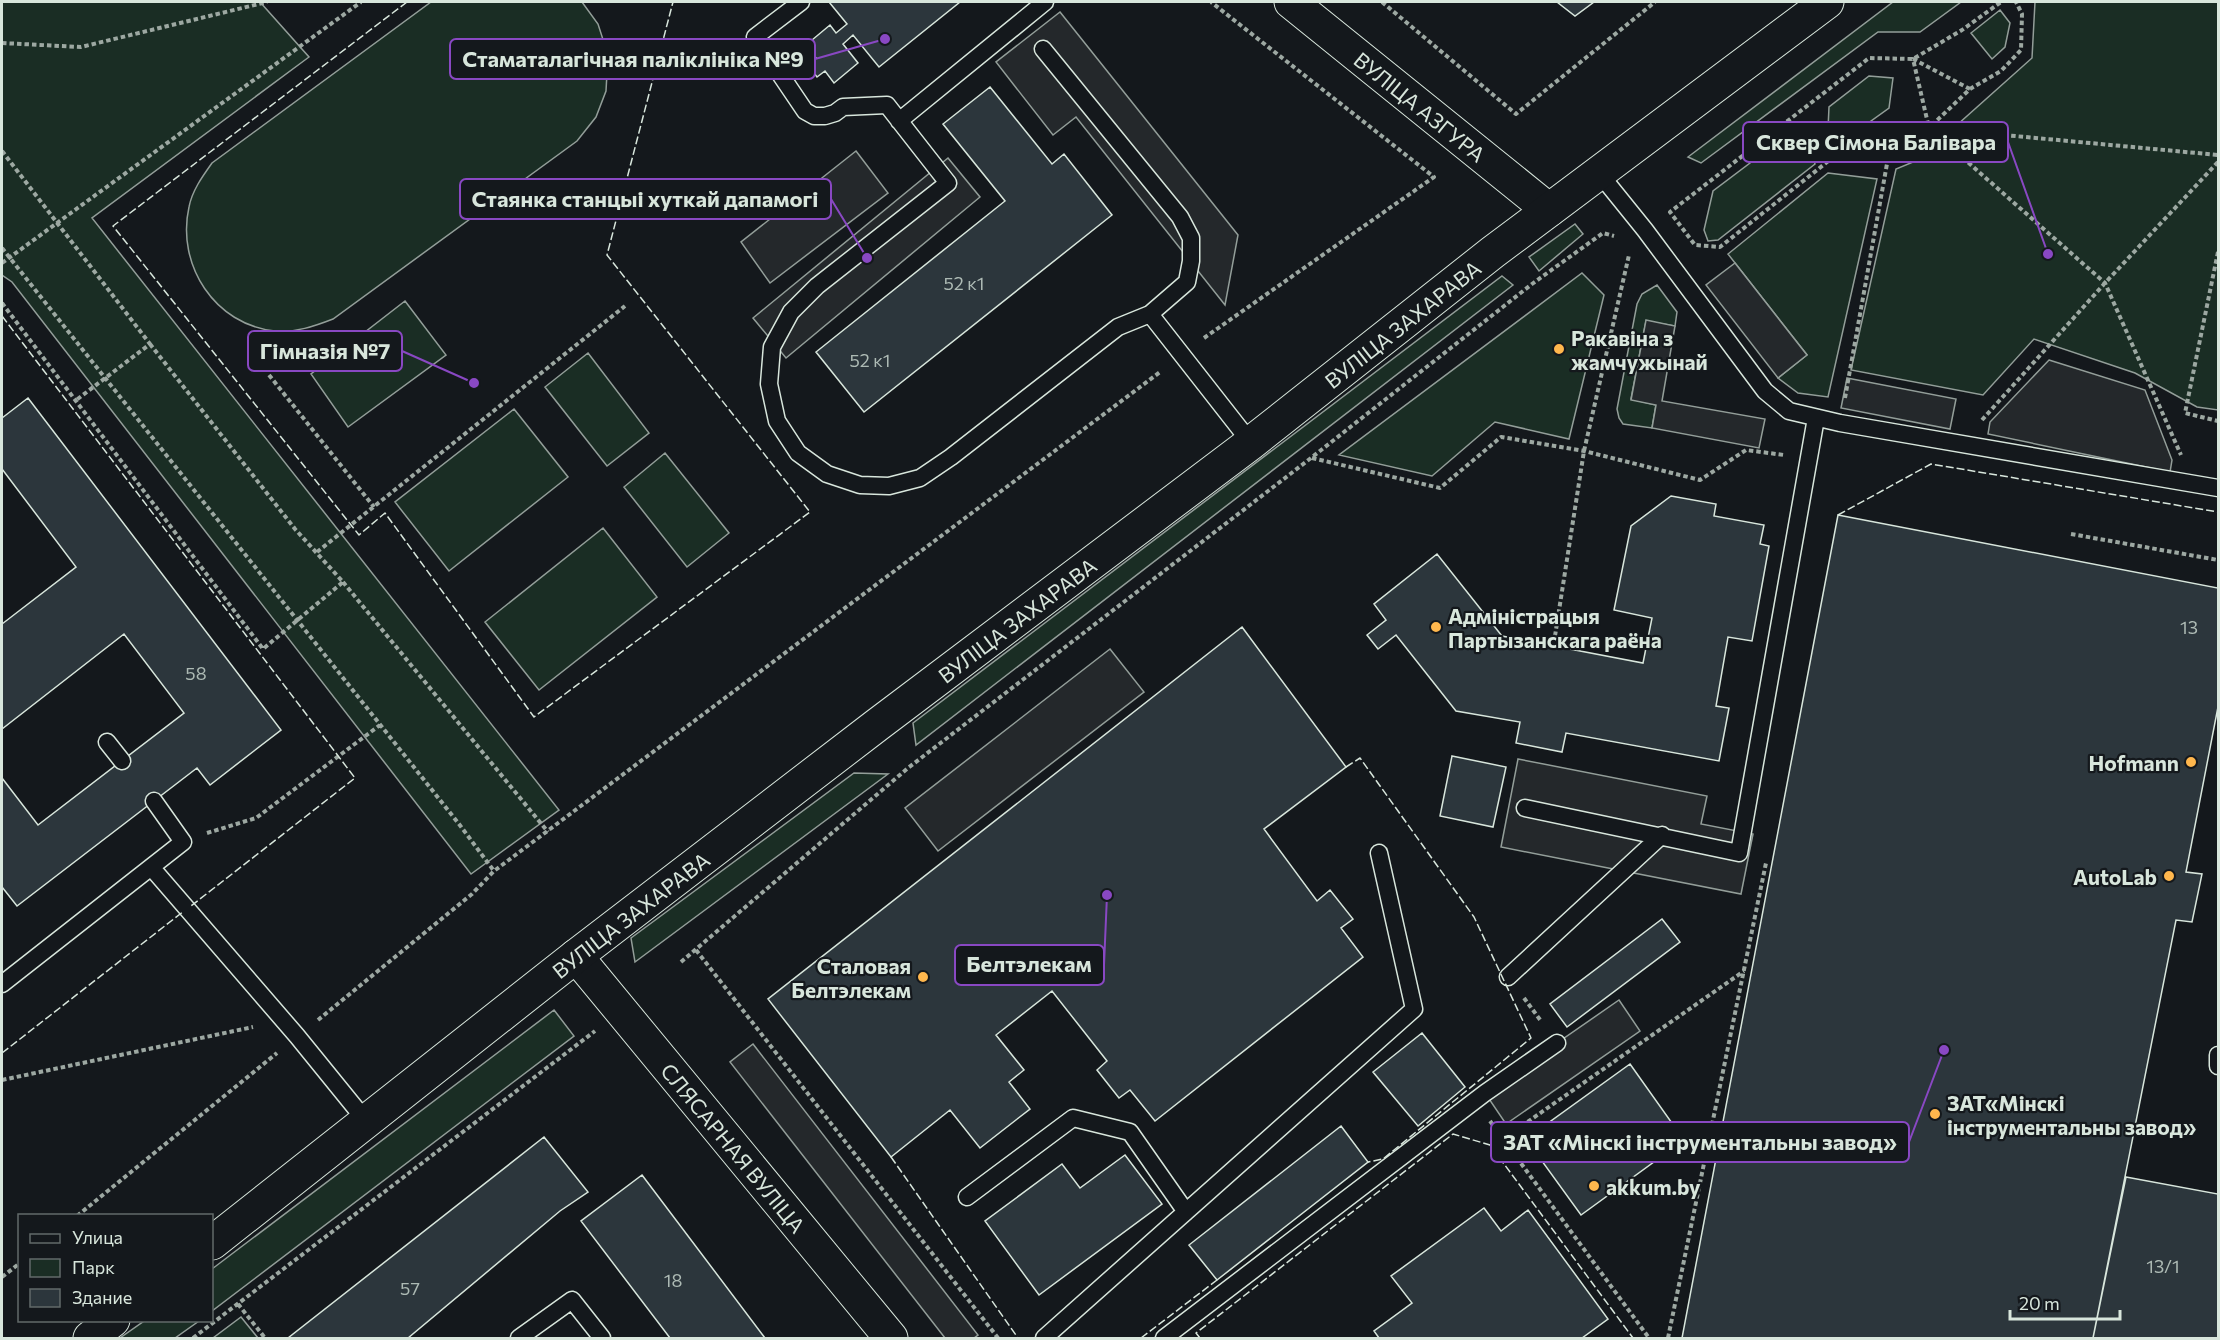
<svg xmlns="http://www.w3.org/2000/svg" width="2220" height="1340" font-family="Commissioner,sans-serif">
	<rect width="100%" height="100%" fill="#14181c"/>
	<path fill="#1a2d24" stroke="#939e99" stroke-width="1.5" d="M2,2H260L309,57L92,218L559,810L471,874L12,282L2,275Z
		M431,2H582L598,24L608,55L606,91L596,117L577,141L333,319C315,326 295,333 275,331C215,325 176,265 189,207C192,191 202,177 212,163Z
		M1893,2H1961L1920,32H1878L1701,163L1688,157Z
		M2035,2H2218V410L2197,407L2135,373L2034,339L1983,395L1851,370L1896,169L1940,151L1957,125L2032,58Z
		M2000,10L2010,23L2005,47L1992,59L1971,33Z
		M1869,76L1893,78L1889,108L1857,131L1828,129L1829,107Z
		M1766,151L1801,153L1813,156L1815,164L1718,240L1708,241L1704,230L1713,191Z
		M1828,173L1877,179L1828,397L1798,393L1778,378L1807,355L1728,254Z
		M1575,224L1583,234L1539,271L1529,257Z
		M1582,273L1604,295L1569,439L1495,422L1432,476L1339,455Z
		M1502,276L1513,285L916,745L913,723Z
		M1657,285L1677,312L1675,326L1646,321L1631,399L1656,405L1652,428L1623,424L1619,418L1617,409L1637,304L1642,294Z
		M405,301L446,355L348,427L311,374Z
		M588,353L649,433L607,466L545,387Z
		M514,409L568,477L449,571L395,502Z
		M665,453L729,533L687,567L624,487Z
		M603,528L657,597L539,690L485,622Z
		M854,773L888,774L635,962L631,938Z
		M554,1010L574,1036L212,1311V1269Z
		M241,1317L258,1338H213Z
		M144,1321V1320L199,1321L175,1338H120Z"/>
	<path fill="#24282b" stroke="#939e99" stroke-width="1.5" d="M1060,12L1238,235L1225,305L1076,117L1053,135L996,62Z
		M856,151L888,193L770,283L741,242Z
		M948,158L980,197L786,358L753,318Z
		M1735,263L1807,355L1778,378L1706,285Z
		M1646,320L1675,326L1662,401L1765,419L1759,448L1652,428L1656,405L1631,400Z
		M2049,360L2145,390L2172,460L2170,472L1988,434L1990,422Z
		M1847,378L1956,399L1950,429L1841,408Z
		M1110,649L1144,692L938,851L905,808Z
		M1518,759L1707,796L1701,824L1753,834L1741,894L1501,847Z
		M1619,1000L1640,1031L1506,1124L1485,1093Z
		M753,1044L978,1335L974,1338H945L730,1062Z"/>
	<path fill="#2c363c" stroke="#d8e6dc" stroke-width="1.5" d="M829,2H960L879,67L853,35L843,44L858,63L834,83L825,71L817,77L808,65L816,58L806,45L830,25L836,33L847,24Z
		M1557,2H1594L1575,16Z
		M990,87L1052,164L1064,154L1112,215L864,412L816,352L1005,201L943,124Z
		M28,398L281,730L210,785L197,768L17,906L2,887V778L38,825L184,713L124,634L2,729V624L76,567L2,469V418Z
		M1671,496L1716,504L1714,516L1764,525L1760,544L1769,546L1752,641L1728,637L1716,706L1729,708L1719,761L1566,733L1562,752L1516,743L1520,722L1456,711L1396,635L1378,649L1367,635L1386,620L1374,604L1437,554L1502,636L1643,663L1652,618L1614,610L1631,526Z
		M1838,515L2218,588V707L2186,872L2202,874L2192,922L2176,920L2093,1338H1682Z
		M1242,627L1346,767L1264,829L1317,901L1330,890L1353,919L1341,928L1363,957L1155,1121L1130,1090L1119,1098L1097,1070L1107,1061L1052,991L996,1035L1024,1070L1009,1082L1030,1109L980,1148L950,1110L891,1157L768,999Z
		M1452,756L1506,767L1493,827L1440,816Z
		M1662,919L1680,942L1567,1027L1550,1004Z
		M1422,1033L1465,1087L1418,1126L1373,1072Z
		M1630,1064L1684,1140L1581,1215L1526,1139Z
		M1341,1126L1368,1162L1217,1280L1189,1245Z
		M544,1137L588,1192L560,1211L408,1338H288Z
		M1125,1155L1162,1204L1039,1295L985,1221L1062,1164L1080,1188Z
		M642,1175L765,1338H670L581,1221Z
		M2126,1177L2218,1194V1338H2093Z
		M1484,1208L1501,1231L1528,1210L1608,1319L1582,1338H1379L1374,1331L1412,1303L1391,1276Z"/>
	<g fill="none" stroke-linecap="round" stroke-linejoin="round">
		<g stroke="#d8e6dc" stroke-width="19">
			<path id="lane" d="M801,2L755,37L805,111L814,116H825L835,113L843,107L887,105L948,183L817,286L791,312L772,347L769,384L777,421L798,453L827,474L860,485L889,486L920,478L951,457L1118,327L1150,314L1187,282L1191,261V238L1180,217L1043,49
				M899,121L1045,2
				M1599,173L1645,230L1765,391L1789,411L1840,423L2218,488
				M1150,314L1251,443
				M107,742L122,761
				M1525,808L1739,853L1816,418
				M151,867L297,1036L366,1121
				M1508,977L1662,835
				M2,984L183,842L154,801
				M2218,1055V1066
				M967,1197L1073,1118L1130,1132L1186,1212
				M519,1338L572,1300L602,1338
				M1044,1338L1414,1009L1379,853
				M1164,1338L1485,1093L1557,1043"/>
		</g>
		<g stroke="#d8e6dc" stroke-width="35">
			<g id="street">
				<path id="s1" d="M1291,2L1549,210"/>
				<path id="s2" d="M576,956L891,1338"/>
			</g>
		</g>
		<g stroke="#d8e6dc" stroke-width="35">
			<g id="secondary">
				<path id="s3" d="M212,1243L576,956L877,725L1251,443L1493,252L1827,2"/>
				<path d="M90,1338L113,1320"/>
			</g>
		</g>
		<path stroke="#9da8a2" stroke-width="4" stroke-dasharray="4.5 3" stroke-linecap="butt" d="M1382,2L1516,114L1655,2
			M2,43L81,47L267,2
			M1970,89L1913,59L1929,128L2105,283L2181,455
			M1929,128L2218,155
			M1774,131L1846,147H1890L1929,128L1970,89L2001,71L2021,50L2022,14L2016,2
			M1846,147L1720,247L1695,245L1670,212L1869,58L1913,59L1962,30L2001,2
			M2,151L150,344L75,401
			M2,248L459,824L494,871
			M2218,252L2185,413L2218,421
			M2,263L361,2
			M2,303L263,649L343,582L295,529L150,344
			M1204,338L1434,177L1211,2
			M269,375L374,507
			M1845,398L1890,147
			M1982,420L2105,283L2218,162
			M1312,458L1440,488L1501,437L1584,451L1700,480L1746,450L1784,455
			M2071,534L2218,560
			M317,552L625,306
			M343,582L548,832
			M1555,636L1584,451L1629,255
			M207,833L256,818L380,725
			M696,950L998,1338
			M681,962L908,768L1311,458L1532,284L1603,233L1614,236
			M1524,998L1541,1021
			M318,1020L472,894L494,871L1160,372
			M2,1080L253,1027
			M1490,1121L1649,1338
			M1503,1139L1744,971
			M77,1216L277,1053
			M2,1277L20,1263
			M238,1304L265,1338
			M193,1338L595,1031
			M1668,1338L1766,863"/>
		<use href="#lane" stroke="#14181c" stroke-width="16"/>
		<use href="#street" stroke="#14181c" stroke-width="33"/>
		<use href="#secondary" stroke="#14181c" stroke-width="33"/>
		<path stroke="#d8e6dc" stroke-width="1.5" stroke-dasharray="8 3" stroke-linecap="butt" d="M407,2L113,226L359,535L385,513L534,717L810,512L607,255L673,2
			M2,316L355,778L191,906
			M1838,515L1931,464L2218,512
			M1346,767L1360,758L1474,917L1531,1038L1383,1159L1368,1162
			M2,1053L184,911
			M891,1157L1018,1338
			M1141,1338L1217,1280
			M1200,1338L1196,1333L1453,1134L1490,1145L1633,1338"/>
	</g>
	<g fill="#ffb74d" stroke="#14181c" stroke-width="2">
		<circle cx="1559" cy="349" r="6"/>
		<circle cx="1436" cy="627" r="6"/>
		<circle cx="2191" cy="762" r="6"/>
		<circle cx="2169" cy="876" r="6"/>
		<circle cx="923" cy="977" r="6"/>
		<circle cx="1935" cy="1114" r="6"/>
		<circle cx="1594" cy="1186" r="6"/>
	</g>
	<g text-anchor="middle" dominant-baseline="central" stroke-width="4.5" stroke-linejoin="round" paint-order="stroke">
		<g font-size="18" fill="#adbab4">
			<text x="964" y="283">52 к1</text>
			<text x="870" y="360">52 к1</text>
			<text x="2189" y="627">13</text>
			<text x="196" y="673">58</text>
			<text x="2163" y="1266">13/1</text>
			<text x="673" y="1280">18</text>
			<text x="410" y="1288">57</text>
		</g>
		<g font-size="21" fill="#d8e6dc" stroke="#14181c">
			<text stroke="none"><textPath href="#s1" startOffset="166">ВУЛІЦА АЗГУРА</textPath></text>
			<text stroke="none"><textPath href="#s3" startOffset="1504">ВУЛІЦА ЗАХАРАВА</textPath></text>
			<text stroke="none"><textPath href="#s3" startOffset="1018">ВУЛІЦА ЗАХАРАВА</textPath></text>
			<text stroke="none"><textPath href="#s3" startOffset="532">ВУЛІЦА ЗАХАРАВА</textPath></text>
			<text stroke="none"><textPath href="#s2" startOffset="248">СЛЯСАРНАЯ ВУЛІЦА</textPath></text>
		</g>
		<g font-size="21" font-weight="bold" fill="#d8e6dc" stroke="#14181c" text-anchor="start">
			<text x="1571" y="337">Ракавіна з<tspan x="1571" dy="24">жамчужынай</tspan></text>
			<text x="1448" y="615">Адміністрацыя<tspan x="1448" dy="24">Партызанскага раёна</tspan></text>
			<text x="2179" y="762" text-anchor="end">Hofmann</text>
			<text x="2157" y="876" text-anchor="end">AutoLab</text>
			<text x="911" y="965" text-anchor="end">Сталовая<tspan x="911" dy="24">Белтэлекам</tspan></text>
			<text x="1947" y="1102">ЗАТ«Мінскі<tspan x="1947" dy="24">інструментальны завод»</tspan></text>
			<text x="1606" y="1186">akkum.by</text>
		</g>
	</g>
	<path fill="none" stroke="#8948c3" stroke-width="2" d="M885 39L815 59M2048 254L2008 142M867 258L831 199M474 383L402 351M1107 895L1104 965M1944 1050L1909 1142"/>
	<g fill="#8948c3" stroke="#14181c" stroke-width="2">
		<circle cx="885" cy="39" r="6"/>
		<circle cx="2048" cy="254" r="6"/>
		<circle cx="867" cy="258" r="6"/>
		<circle cx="474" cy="383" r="6"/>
		<circle cx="1107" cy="895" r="6"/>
		<circle cx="1944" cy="1050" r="6"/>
	</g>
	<g fill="#14181c" stroke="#8948c3" stroke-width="2">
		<rect x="450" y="39" width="365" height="40" rx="6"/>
		<rect x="1743" y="122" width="265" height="40" rx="6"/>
		<rect x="460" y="179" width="371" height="40" rx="6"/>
		<rect x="248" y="331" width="154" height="40" rx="6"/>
		<rect x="955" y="945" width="149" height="40" rx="6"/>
		<rect x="1491" y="1122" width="418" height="40" rx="6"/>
	</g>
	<g font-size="22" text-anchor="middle" font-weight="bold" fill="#d8e6dc">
		<text x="633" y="67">Стаматалагічная паліклініка №9</text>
		<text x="1876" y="150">Сквер Сімона Балівара</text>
		<text x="645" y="207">Стаянка станцыі хуткай дапамогі</text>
		<text x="325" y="359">Гімназія №7</text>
		<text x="1029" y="972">Белтэлекам</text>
		<text x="1700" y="1150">ЗАТ «Мінскі інструментальны завод»</text>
	</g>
	<rect width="2220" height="1340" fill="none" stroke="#d8e6dc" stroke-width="6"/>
	<rect x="18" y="1214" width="195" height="108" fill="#14181c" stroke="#626a69" stroke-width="1.5"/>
	<rect x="30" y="1234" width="30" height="9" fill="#14181c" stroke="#626a69" stroke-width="1.5"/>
	<text x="72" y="1244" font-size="18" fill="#d8e6dc">Улица</text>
	<rect x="30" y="1259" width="30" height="18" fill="#1a2d24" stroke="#626a69" stroke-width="1.5"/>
	<text x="72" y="1274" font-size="18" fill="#d8e6dc">Парк</text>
	<rect x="30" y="1289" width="30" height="18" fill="#2c363c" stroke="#626a69" stroke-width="1.5"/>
	<text x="72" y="1304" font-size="18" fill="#d8e6dc">Здание</text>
	<path d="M2010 1310v9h110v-9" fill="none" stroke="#d8e6dc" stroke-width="3"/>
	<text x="2019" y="1310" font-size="18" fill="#d8e6dc" stroke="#14181c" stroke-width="4.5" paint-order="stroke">20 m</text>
</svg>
